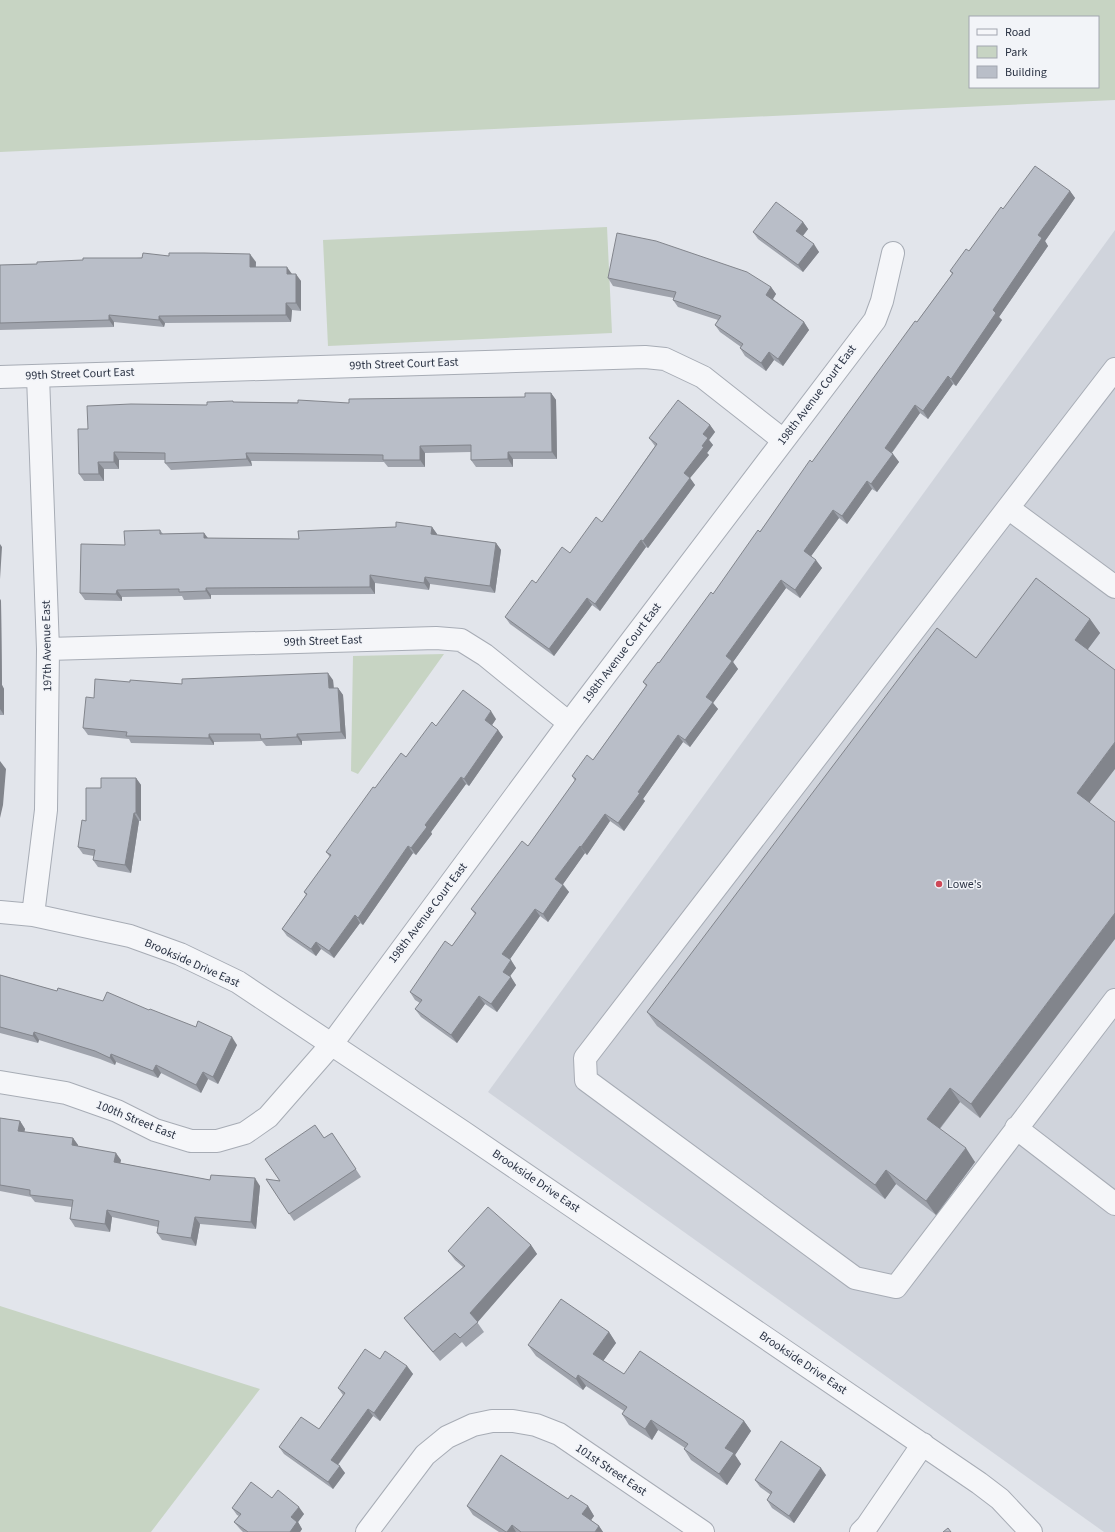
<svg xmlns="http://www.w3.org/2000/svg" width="1115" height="1532" font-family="'Source Sans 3',sans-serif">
	<rect width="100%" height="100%" fill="#e2e5eb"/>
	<path fill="#d0d4dc" d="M1115,230V1532H1104L488,1092Z"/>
	<path fill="#c7d4c3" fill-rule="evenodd" d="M0,0H1115V100L0,152ZM970,17H1098V87H970Z
		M607,227L612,333L328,346L323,240Z
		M444,654L358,774L351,771L353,656Z
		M0,1306L260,1389L151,1532H0Z"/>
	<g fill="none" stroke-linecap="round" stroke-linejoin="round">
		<g stroke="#a7acb5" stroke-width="24">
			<path id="minor" d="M0,377L645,357L665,359L703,377L783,440
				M1008,508L1115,369
				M1115,587L1008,508L585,1058L586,1080L855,1278L896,1287L1115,1000
				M48,649L436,638L461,640L485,655L569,723
				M0,912L33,915L130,936L180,954L238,982L463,1132L979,1483L1000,1499L1031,1532
				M33,915L46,810L48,649L38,376
				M0,1082L66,1093L117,1111L155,1130L191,1141H217L245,1133L268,1117L331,1045L569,723L875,320L882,301L893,253
				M1016,1128L1115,1204
				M367,1532L425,1455L447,1437L473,1425L492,1421H513L536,1425L559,1434L703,1532
				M861,1532L867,1526L923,1444"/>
		</g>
		<use href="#minor" stroke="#f5f6f9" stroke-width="22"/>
	</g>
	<path fill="#9fa3ac" d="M1070,191L1075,198L1045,241L1048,246L999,317L1002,320L956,386L953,384L928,419L920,413L892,453L899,462L877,492L872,489L847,524L839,518L811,556L822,568L800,598L786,588L733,662L738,669L713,703L718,709L690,747L683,742L643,799L645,801L624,831L610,821L587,855L585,853L563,884L569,892L548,922L540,916L510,959L516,968L510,976L516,985L497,1012L485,1004L457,1043L421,1017L415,1009L420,1003L415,1000L410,992L452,946L475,914L471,909L528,846L575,781L572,776L593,760L646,686L643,682L659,663L713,594L917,322L952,274L950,271L969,251L1003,209Z
		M803,222L808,229L803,236L819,252L803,272L758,239L753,232Z
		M169,256L256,262V267L291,274L301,281V311L292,310L291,322L165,323L164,327L114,322V327L0,330V265L37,264Z
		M608,278L771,287L776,294L773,299L804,322L809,330L783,366L774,360L766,371L745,356L740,348L741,347L720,332L715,325L718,320L678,307L673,300L674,298L613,286Z
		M551,393L556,400L557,459H513V467H476L471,460V452L425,453V467H388L384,462L251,461L252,466L171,470L165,463V460H119V469H104V481H84L79,474L88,429L207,405L235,402L349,403L525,397Z
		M710,425L715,432L709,440L713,445L707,453L709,455L690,478L695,485L648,548L646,547L600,611L592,605L554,656L510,624L505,617L536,583L570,553L602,522L655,446L649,438Z
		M432,527L437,534V535L496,543L501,550L495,593L430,584L429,590L375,583V594L211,595V599L184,600L182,596L122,597V601L85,600L80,593L125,545L160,530L163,534L204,533L208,538L299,539Z
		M0,599L1,601L2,685L4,689V715H0Z
		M1090,619L1100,633L1088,649L1090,803L980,1118L960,1102L940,1129L975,1162L936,1215L896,1184L885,1199L657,1026L647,1012L976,658Z
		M333,680L334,688H338L343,695L346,739L302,741V745L266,746L262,741L214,742V745L131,743L129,739L88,735L83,728L94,698L130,682L182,684Z
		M496,719L492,725L498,730L503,737L469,786L466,784L431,832L432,834L416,855L413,853L363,925L360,923L334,958L321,949L316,956L287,936L282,929L306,895L304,892L330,857L326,852L375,788L406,757L436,726Z
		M136,778L141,785V821H139L131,873L98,867L93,860L94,856L83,854L78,847L86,821L101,788Z
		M0,975L57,991L103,1001L149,1010L237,1045L218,1084L208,1079L201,1093L161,1073L158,1078L116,1062L115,1065L100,1059L39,1040L38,1043L0,1033Z
		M0,1118L20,1121L25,1129L24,1132L73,1138L78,1145V1146L121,1160L120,1163L210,1180L260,1186L256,1229L200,1224L196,1246L162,1240L157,1233L158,1227L112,1217L110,1232L75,1227L70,1219L72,1207L35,1202L31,1197L0,1191Z
		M332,1133L361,1177L294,1221L266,1179L280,1181L324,1138Z
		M531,1245L537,1254L477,1322L484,1332L466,1347L462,1342L440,1361L411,1327L404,1318L463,1267L455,1260L448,1251Z
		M609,1332L616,1343L603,1361L624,1374L744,1421L751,1431L735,1455L741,1464L727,1485L691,1460L684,1449L685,1448L658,1430L652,1440L629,1425L622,1414L624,1411L586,1386L583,1390L536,1356L528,1345Z
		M407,1366L413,1374L380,1421L373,1416L338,1465L345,1473L333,1489L284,1454L279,1447L319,1429L343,1395L338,1388Z
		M826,1475L794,1523L772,1508L767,1500L771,1495L760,1487L755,1480Z
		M272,1498L304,1514L298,1522L302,1529L300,1532H243L240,1529L234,1522L239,1516L237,1515L232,1508Z
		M568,1499L588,1506L594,1516L591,1520L599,1526L603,1532H499L473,1515L467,1506Z"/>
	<path fill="#82858c" d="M1070,191L1075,198L1045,241L1048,246L999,317L1002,320L956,386L951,379L1038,235Z
		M803,222L808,229L801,238L796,231Z
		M814,244L819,252L803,272L798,265Z
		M250,254L256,262L255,274L250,267Z
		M287,267L292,274H287Z
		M296,274L301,281V311L296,303Z
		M771,287L776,294L771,302L766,295Z
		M286,303L292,310L291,322L286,315Z
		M109,315L114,322V327L109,320Z
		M159,316L165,323L164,327L159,320Z
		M804,322L809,330L783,366L778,359Z
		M769,352L774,360L766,371L761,363Z
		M948,376L953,384L928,419L923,411Z
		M551,393L556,400L557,459L552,452Z
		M915,405L920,413L890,455L885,448Z
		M710,425L715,432L709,440L713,445L707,453L709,455L690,478L695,485L648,548L643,541L684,473L702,446L703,434Z
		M420,446L425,453V467L420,460Z
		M114,452L119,460V469L114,462Z
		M508,452L513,459V467L508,459Z
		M246,453L251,461L252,466L247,459Z
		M893,454L899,462L877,492L871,484Z
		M98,462L104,469V481L99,474Z
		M867,481L872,489L847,524L842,516Z
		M833,510L839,518L809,559L804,551Z
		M432,527L437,534L436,542L431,534Z
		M204,533L209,540L204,538Z
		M641,540L646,547L600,611L595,604Z
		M496,543L501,550L495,593L490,586Z
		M0,544L2,547L0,579Z
		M816,560L822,568L800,598L795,590Z
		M370,575L375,583V594L370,587Z
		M425,577L430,584L429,590L424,583Z
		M781,580L786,588L733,662L738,669L713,703L718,709L690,747L685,740L706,697L726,656Z
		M206,588L211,595V599L206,591Z
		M117,590L122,597V601L116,594Z
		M587,598L592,605L554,656L549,649Z
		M0,599L1,601L2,685L4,689V715L0,709Z
		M1090,619L1100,633L1085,653L1075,640Z
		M328,673L333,680L334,695L329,688Z
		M338,688L343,695L346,739L341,732Z
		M491,711L496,719L490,728L485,720Z
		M498,730L503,737L469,786L464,779Z
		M209,734L214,742V745L209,738Z
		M297,734L302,741V745L297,737Z
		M678,735L683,742L643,799L645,801L624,831L618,823L638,792Z
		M1115,742V769L1086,807L1077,793Z
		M0,761L6,769L3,805L0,818Z
		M461,777L466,784L431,832L432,834L416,855L411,848L425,825Z
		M136,778L141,785V821L136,813Z
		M134,813L139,821L131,873L125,865Z
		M605,814L610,821L587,855L581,847Z
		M408,846L413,853L363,925L358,918Z
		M580,846L585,853L561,887L555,879Z
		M563,885L569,892L548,922L543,914Z
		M535,909L540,916L508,962L502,954Z
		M1115,913V939L980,1118L971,1104Z
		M355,915L360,923L334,958L329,951Z
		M316,942L321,949L316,956L311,949Z
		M511,960L516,968L508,979L503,972Z
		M511,977L516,985L497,1012L491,1004Z
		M479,996L485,1004L457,1043L451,1035Z
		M34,1032L39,1040L38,1043L33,1036Z
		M232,1037L237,1045L218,1084L213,1077Z
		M111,1054L116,1062L115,1065L110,1058Z
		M156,1065L161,1073L158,1078L153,1071Z
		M203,1072L208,1079L201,1093L196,1085Z
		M950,1088L960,1102L936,1133L927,1119Z
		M20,1121L25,1129L23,1138L18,1131Z
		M73,1138L78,1145L77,1153L72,1145Z
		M966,1148L975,1162L936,1215L926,1201Z
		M116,1153L121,1160L119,1169L114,1162Z
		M886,1170L896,1184L885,1199L875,1185Z
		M255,1178L260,1186L256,1229L251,1222Z
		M107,1210L112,1217L110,1232L105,1224Z
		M195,1217L200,1224L196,1246L191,1238Z
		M531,1245L537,1254L477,1323L470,1313Z
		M609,1332L616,1343L601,1364L593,1354Z
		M407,1366L413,1374L380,1421L374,1413Z
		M578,1375L586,1386L583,1390L576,1379Z
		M368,1409L373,1416L336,1467L331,1460Z
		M651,1420L658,1430L652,1440L645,1429Z
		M744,1421L751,1431L735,1455L741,1464L727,1485L719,1474L725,1448Z
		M340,1466L345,1473L333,1489L328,1482Z
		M821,1468L826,1475L794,1523L789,1516Z
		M588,1506L594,1516L589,1523L582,1514Z
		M299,1507L304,1514L298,1522L302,1529L300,1532H290L291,1517Z
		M512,1525L516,1532H507Z
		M599,1526L603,1532H595Z"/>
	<path fill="#b9bec8" stroke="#82858c" d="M1035,166L1070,191L1038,235L1042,238L993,310L996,313L951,379L948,376L923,411L915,405L885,448L893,454L871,484L867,481L842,516L833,510L804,551L816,560L795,590L781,580L726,656L732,661L706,697L713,702L685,740L678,735L638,792L640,793L618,823L605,814L581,847L580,846L555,879L563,885L543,914L535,909L502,954L511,960L503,972L511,977L491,1004L479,996L451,1035L415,1009L422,1000L410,992L445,941L452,946L476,913L471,909L522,841L528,846L576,779L572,776L587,755L593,760L647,685L643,682L658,662L659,663L711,592L713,594L758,530L760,532L810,460L812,462L915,321L917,322L953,273L950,271L966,249L969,251L1001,207L1003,209Z
		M776,202L803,222L796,231L814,244L798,265L753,232Z
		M617,233L656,241L747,272L771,287L766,295L804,322L778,359L769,352L761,363L740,348L743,344L715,325L721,316L673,300L676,292L608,278Z
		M143,253L169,256V253H204L250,254V267H287V274H296V303H286V315L159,316V320L109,315V320L0,323V265L37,264V262L83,260V258H142Z
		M525,393H551L552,452H508V459L471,460V445L420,446V460H383V455L246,453L247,459L165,463V453L114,452V462H98L99,474H79L78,429H88L87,406L131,404L207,405V402L233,401V402L298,403V400L349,403V399L525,397Z
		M678,400L710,425L703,434L708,438L702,446L704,447L684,473L690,478L643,541L641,540L595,604L587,598L549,649L505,617L532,580L536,583L562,547L570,553L596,517L602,522L657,444L649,438Z
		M396,522L432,527L431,534L496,543L490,586L425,577L424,583L370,575V587L206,588V591L179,592V589L117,590L116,594L80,593L81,544L125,545L124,531L160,530V534L204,533V538L299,539L298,531L396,527Z
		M1036,578L1090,619L1075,640L1115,670V742L1077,793L1115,822V913L971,1104L950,1088L927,1119L966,1148L926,1201L886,1170L875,1185L647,1012L937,628L976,658Z
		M328,673L329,688H338L341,732L297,734V737L261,739L260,734H209V738L126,736L127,732L83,728L86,697L94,698L95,679L130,682V680L182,684V679Z
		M463,690L491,711L485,720L498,730L464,779L461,777L425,825L427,827L411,848L408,846L358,918L355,915L329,951L316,942L311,949L282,929L307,894L304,892L331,855L326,852L373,787L375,788L401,753L406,757L432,722L436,726Z
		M101,778H136V813H134L125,865L93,860L95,850L78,847L82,820L86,821V788H101Z
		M0,975L57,991L58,988L103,1001L107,992L149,1010L150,1009L196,1027L198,1021L232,1037L213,1077L203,1072L196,1085L156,1065L153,1071L111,1054L110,1058L95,1051L34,1032L33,1036L0,1027Z
		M0,1118L20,1121L18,1131L73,1138L72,1145L116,1153L114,1162L210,1180L211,1175L255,1178L251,1222L195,1217L191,1238L157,1233L159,1221L107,1210L105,1224L70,1219L73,1200L30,1195V1190L0,1185Z
		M315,1125L324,1138L332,1133L356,1169L289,1214L266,1179L280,1181L265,1159Z
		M488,1207L531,1245L470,1313L478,1322L460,1338L455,1333L433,1352L404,1318L465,1266L448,1251Z
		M561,1299L609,1332L593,1354L624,1374L640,1351L744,1421L725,1448L734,1453L719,1474L684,1449L688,1444L651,1420L645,1429L622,1414L627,1407L578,1375L576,1379L528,1345Z
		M365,1349L380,1359L385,1351L407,1366L374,1413L368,1409L331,1460L340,1466L328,1482L279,1447L301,1417L319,1429L345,1393L338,1388Z
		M781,1441L821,1468L789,1516L767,1500L772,1492L755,1480Z
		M501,1455L568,1499L571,1495L588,1506L582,1514L599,1526L595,1532H521L512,1525L507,1532H506L467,1506Z
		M251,1482L272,1498L278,1490L299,1507L291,1517L297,1522L290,1532H248L234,1522L241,1514L232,1508Z
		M948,1528L951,1532H943Z"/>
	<circle fill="#ce4857" stroke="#f2f4f8" stroke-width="1.5" cx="939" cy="884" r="4"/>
	<g text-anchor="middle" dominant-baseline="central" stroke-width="3" stroke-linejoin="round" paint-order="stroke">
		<g font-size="12" fill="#2a3243" stroke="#f2f4f8">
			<text transform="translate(404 364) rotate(-2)">99th Street Court East</text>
			<text transform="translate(80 374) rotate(-2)">99th Street Court East</text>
			<text transform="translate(817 395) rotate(-53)">198th Avenue Court East</text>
			<text transform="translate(323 641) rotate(-2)">99th Street East</text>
			<text transform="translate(47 646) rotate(-91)">197th Avenue East</text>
			<text transform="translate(622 653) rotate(-53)">198th Avenue Court East</text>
			<text transform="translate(428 913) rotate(-53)">198th Avenue Court East</text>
			<text transform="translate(192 963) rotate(24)">Brookside Drive East</text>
			<text transform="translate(136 1120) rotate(22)">100th Street East</text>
			<text transform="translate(536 1181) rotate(34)">Brookside Drive East</text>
			<text transform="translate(803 1363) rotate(34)">Brookside Drive East</text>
			<text transform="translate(611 1470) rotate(34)">101st Street East</text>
		</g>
		<g font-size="12" fill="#2a3243" stroke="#f2f4f8" text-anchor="start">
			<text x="947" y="884">Lowe's</text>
		</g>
	</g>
	<rect x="969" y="16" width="130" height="72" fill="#f2f4f8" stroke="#a2a6b0"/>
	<rect x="977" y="29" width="20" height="6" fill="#f5f6f9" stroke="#a2a6b0"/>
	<text x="1005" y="36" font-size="12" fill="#2a3243">Road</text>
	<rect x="977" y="46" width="20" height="12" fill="#c7d4c3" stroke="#a2a6b0"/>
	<text x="1005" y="56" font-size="12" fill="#2a3243">Park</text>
	<rect x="977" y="66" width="20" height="12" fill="#b9bec8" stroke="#a2a6b0"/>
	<text x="1005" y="76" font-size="12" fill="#2a3243">Building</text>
</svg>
